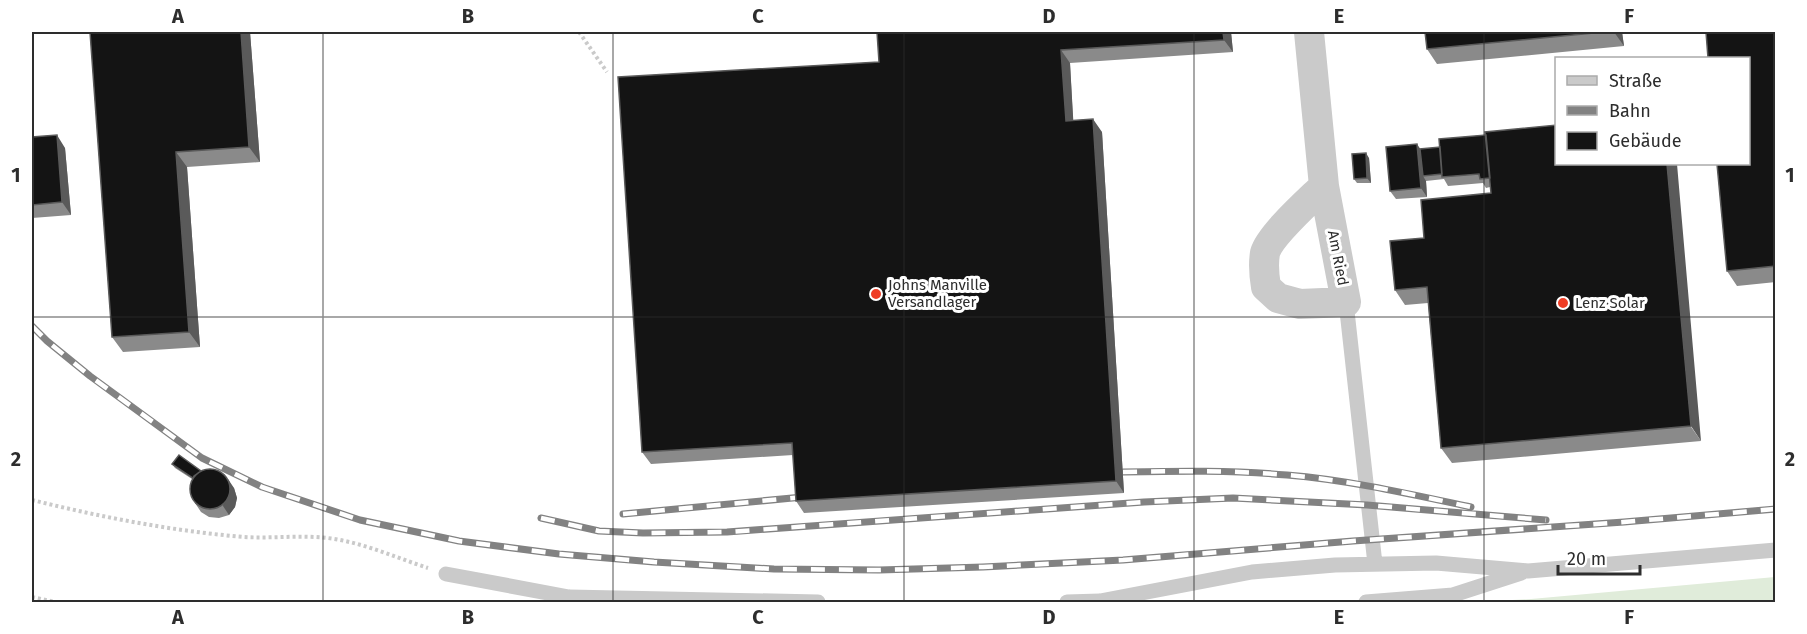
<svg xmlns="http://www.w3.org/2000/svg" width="1807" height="634" font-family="'Fira Sans',sans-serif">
	<rect width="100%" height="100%" fill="#fff"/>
	<path fill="#e0ecda" d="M1775,577V602H1476L1531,599Z"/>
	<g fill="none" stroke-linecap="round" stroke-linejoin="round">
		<path stroke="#cacaca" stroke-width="4" stroke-dasharray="3 3" stroke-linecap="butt" d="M579,32L607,72
			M32,500C101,517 172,531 244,537C277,539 311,533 345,541C373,547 400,559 428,568
			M32,597L55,602"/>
		<path stroke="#cacaca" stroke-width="15" d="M1346,302L1375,564
			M446,574L569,597L818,602
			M1067,602L1100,601L1252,572L1335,565L1436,563L1528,571L1776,550
			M1366,602L1453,595L1521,573"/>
		<path stroke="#cacaca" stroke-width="30" d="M1309,32L1324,186L1346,302L1300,304L1278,298L1266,287C1264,275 1263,265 1265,253C1270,235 1310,200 1324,186"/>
		<g stroke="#828282" stroke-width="7">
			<path id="rail" d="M32,326L47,341L90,376L202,458L262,487L360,520L459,541L559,554L654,562L774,569L879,570L983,567L1123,560L1353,541L1624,522L1776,509
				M1123,472C1178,471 1232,470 1287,475C1349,480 1410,494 1471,507
				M623,514L803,497
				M541,518L599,531L643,533L727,532L1144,502L1233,498L1367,505L1546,520"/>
		</g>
		<use href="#rail" stroke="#fff" stroke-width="4.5" stroke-dasharray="14" stroke-linecap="butt"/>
	</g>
	<path fill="#8a8a8a" d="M90,32H250L260,162L187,167L200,347L123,352L112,337Z
		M877,32H1231L1233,52L1070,63L1073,120L1102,132L1124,493L804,513L796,501L793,455L651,464L642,452L879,62Z
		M1425,32H1622L1624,46L1437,64L1427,49Z
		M1776,32V282L1737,286L1727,271Z
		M1485,132L1701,441L1452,463L1441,448L1428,303L1405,305L1395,290L1424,238L1491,193L1490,187L1486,188L1483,183L1448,186L1444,179L1426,181L1427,197L1396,199L1390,191L1440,147L1486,135Z
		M32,137L65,148L71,215L32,218Z
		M1369,158L1371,183H1357L1354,179Z
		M172,464L201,471L234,488L237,498L235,507L229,515L219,518L209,517L201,512L195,503L192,479L175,468Z"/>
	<path fill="#5a5a5a" d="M241,32H250L260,162L249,147Z
		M1223,32H1231L1233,52L1224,40Z
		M1614,32H1622L1624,46Z
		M1061,50L1070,63L1074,133L1066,121Z
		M1093,119L1102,132L1124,493L1116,481Z
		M57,135L65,148L71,215L62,202Z
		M1417,144L1423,153V176L1426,181L1427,197L1421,188Z
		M176,152L187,167L200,347L189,332Z
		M1366,153L1369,158L1371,183L1367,178Z
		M1667,164H1677L1701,441L1691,426Z
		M228,479L234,488L237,498L235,507L229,515L223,506Z"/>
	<path fill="#141414" stroke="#5a5a5a" stroke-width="1.5" d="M90,32H241L249,147L176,152L189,332L112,337Z
		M877,32H1223L1224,40L1061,50L1066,121L1093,119L1116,481L796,501L792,443L642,452L618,77L879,62Z
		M1425,32H1604L1427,49Z
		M1706,32H1776V266L1727,271L1717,164H1749V58H1708Z
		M1557,125V164H1667L1691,426L1441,448L1427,287L1395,290L1390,241L1424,238L1421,200L1491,193L1485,132Z
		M57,135L62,202L32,205V137Z
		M1486,135L1490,178L1480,179L1479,174L1442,177L1439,139Z
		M1417,144L1421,188L1390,191L1386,147Z
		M1440,147L1442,174L1423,176L1420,149Z
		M1366,153L1367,178L1354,179L1352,154Z
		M179,455L201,471L194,476L193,478L172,464Z
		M190 489a20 20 0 1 1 40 0a20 20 0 1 1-40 0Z"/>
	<path fill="none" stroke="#2d2d2d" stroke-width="1.5" stroke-opacity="0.55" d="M323,32V602M613,32V602M904,32V602M1194,32V602M1484,32V602M32,317H1776"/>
	<g fill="#ef3d25" stroke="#fff" stroke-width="2">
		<circle cx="876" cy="294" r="6"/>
		<circle cx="1563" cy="303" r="6"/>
	</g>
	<g text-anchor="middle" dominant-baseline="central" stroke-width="6" stroke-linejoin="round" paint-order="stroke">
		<g font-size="15" fill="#2d2d2d" stroke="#fff">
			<text transform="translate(1338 258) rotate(79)">Am Ried</text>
		</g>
		<g font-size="15" fill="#2d2d2d" stroke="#fff" text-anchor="start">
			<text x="888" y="285">Johns Manville<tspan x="888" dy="17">Versandlager</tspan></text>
			<text x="1575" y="303">Lenz Solar</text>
		</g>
	</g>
	<rect width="1807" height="634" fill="none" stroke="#ffffff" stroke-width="66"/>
	<rect x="1555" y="57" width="195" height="108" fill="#ffffff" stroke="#ababab" stroke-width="1.5"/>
	<rect x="1567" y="76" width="30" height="9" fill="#cacaca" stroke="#ababab" stroke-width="1.5"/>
	<text x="1609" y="87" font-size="18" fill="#2d2d2d">Straße</text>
	<rect x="1567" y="106" width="30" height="9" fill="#828282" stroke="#ababab" stroke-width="1.5"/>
	<text x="1609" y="117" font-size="18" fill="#2d2d2d">Bahn</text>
	<rect x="1567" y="132" width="30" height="18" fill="#141414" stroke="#ababab" stroke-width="1.5"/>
	<text x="1609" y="147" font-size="18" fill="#2d2d2d">Gebäude</text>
	<path d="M1558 565v9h82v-9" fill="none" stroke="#2d2d2d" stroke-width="3"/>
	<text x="1567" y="565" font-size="18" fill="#2d2d2d" stroke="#ffffff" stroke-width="4.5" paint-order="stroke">20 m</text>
	<rect x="33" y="33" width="1741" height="568" fill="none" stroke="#2d2d2d" stroke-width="2"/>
	<g font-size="20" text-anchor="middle" font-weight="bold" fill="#2d2d2d">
		<text x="178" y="23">A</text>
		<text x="468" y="23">B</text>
		<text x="758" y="23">C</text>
		<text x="1049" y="23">D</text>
		<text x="1339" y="23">E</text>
		<text x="1629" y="23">F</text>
		<text x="16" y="182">1</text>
		<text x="1790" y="182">1</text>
		<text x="16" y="466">2</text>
		<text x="1790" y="466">2</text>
		<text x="178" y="624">A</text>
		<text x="468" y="624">B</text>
		<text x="758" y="624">C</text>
		<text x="1049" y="624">D</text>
		<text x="1339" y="624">E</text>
		<text x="1629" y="624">F</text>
	</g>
</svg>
